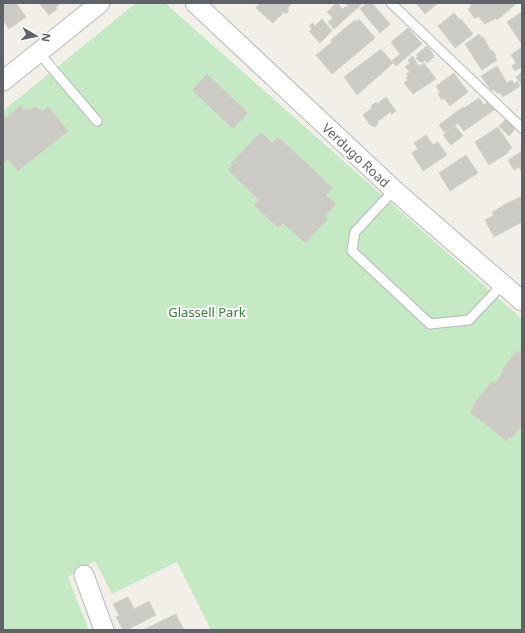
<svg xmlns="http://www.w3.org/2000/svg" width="525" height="633" font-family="'Noto Sans',sans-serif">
	<rect width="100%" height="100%" fill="#f1efe8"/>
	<path fill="#c5e8c5" d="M136,3H165L522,319V630H211L177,562L112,594L95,561L68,577L88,628L86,630H3V111Z"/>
	<path fill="#cccac5" stroke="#d6d1c6" d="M3,3H16L26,17L9,29L3,20Z
		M39,3H60V4L56,7L57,9L49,15Z
		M260,3H292L287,9L289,10L286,14L284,12L273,23L256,8Z
		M337,3L343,9L346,6L348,8L349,7L345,3L362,4L334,29L328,22L333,18L327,12Z
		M367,3H372L390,24L380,33L360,9Z
		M416,3H436L437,4L425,14Z
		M470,3H517L497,20L496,18L485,24L478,16L475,19L468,9L471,7Z
		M522,12V42L521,43L507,22Z
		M454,13L460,20L461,19L473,34L455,48L438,26Z
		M322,19L332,31L320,43L309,31L312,29L309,26L313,23L315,26Z
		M359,19L375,38L332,74L316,55L332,42L331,40L355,20L356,22Z
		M408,28L422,44L396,66L392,61L400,54L391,42Z
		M479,34L482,38L483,37L491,51L492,50L496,55L495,56L497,60L482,70L465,44Z
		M427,46L433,54L434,57L427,63L425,60L422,63L421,61L420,62L416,58L418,56L416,55Z
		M522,47V67L515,71L512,66L516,63L511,55Z
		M381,49L393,63L357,95L344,77Z
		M413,56L418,66L420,64L421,66L424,63L436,79L413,94L404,83L408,80L406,78L408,76L406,74L410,72L405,67L410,63L408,60Z
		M497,66L507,83L512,80L514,84L517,81L520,86L503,97L500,92L498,94L495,90L494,91L493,89L491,90L481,76Z
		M522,72V85L516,77Z
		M454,73L468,92L450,106L444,98L442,100L438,94L440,92L436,86Z
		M207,74L248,113L233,129L192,90Z
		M386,97L396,111L392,114L390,112L377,122L378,124L374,127L372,125L371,126L363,115L372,108L371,106L376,102L377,104Z
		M479,98L484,105L488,102L494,110L464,131L458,123L445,133L439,125L463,107L464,108Z
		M21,105L24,110L27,108L28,110L35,107L43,111L48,106L68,131L18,171L8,159L3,163V120Z
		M506,119L515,129L509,136L499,126Z
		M455,126L463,136L451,145L443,135Z
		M498,127L512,148L508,150L509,152L489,165L475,142Z
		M261,132L272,143L278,137L333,188L326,195L336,204L325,216L328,219L305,243L283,223L278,228L254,205L259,200L228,170L233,165L231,163Z
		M426,135L433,145L438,142L447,155L423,171L412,153L418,149L414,143Z
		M522,151V172L519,167L514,170L508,160Z
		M466,155L478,173L450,191L439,173Z
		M521,197L522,222L494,237L485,220L494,215L492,212L503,206V205Z
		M521,349L522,350V426L511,438L509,437L506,441L470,412L475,405L474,404L491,382L494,384L504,371L502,370L503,368L516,352L518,353Z
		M128,597L134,609L149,601L156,615L127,630H123L116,617L119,616L113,604Z
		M176,614L184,630H143Z"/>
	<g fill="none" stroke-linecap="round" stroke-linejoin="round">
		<g stroke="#b5b8bc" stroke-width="11">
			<path id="service" d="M391,3L522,128
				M39,53L97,121
				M394,190L355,232L352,251L430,324L469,320L502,285"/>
		</g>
		<g stroke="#b5b8bc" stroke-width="21">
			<path id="minor" d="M195,3L394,190L522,301
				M3,81L100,3
				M84,575L104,630"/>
		</g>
		<use href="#service" stroke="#fff" stroke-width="9"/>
		<use href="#minor" stroke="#fff" stroke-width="19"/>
	</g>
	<g text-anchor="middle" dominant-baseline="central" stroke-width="4" stroke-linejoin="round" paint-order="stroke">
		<g font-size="13" fill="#5f6368" stroke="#fff">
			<text transform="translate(356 155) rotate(43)">Verdugo Road</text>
		</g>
		<g font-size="13" fill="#348238" stroke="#fff">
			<text x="207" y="312">Glassell Park</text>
		</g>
	</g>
	<rect width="525" height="633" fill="none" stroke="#5f6368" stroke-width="8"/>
	<g transform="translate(36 36) rotate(99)" stroke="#ffffff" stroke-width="3" paint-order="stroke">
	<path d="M0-3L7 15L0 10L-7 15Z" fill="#5f6368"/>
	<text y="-6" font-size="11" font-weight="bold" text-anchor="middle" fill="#5f6368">N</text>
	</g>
</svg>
